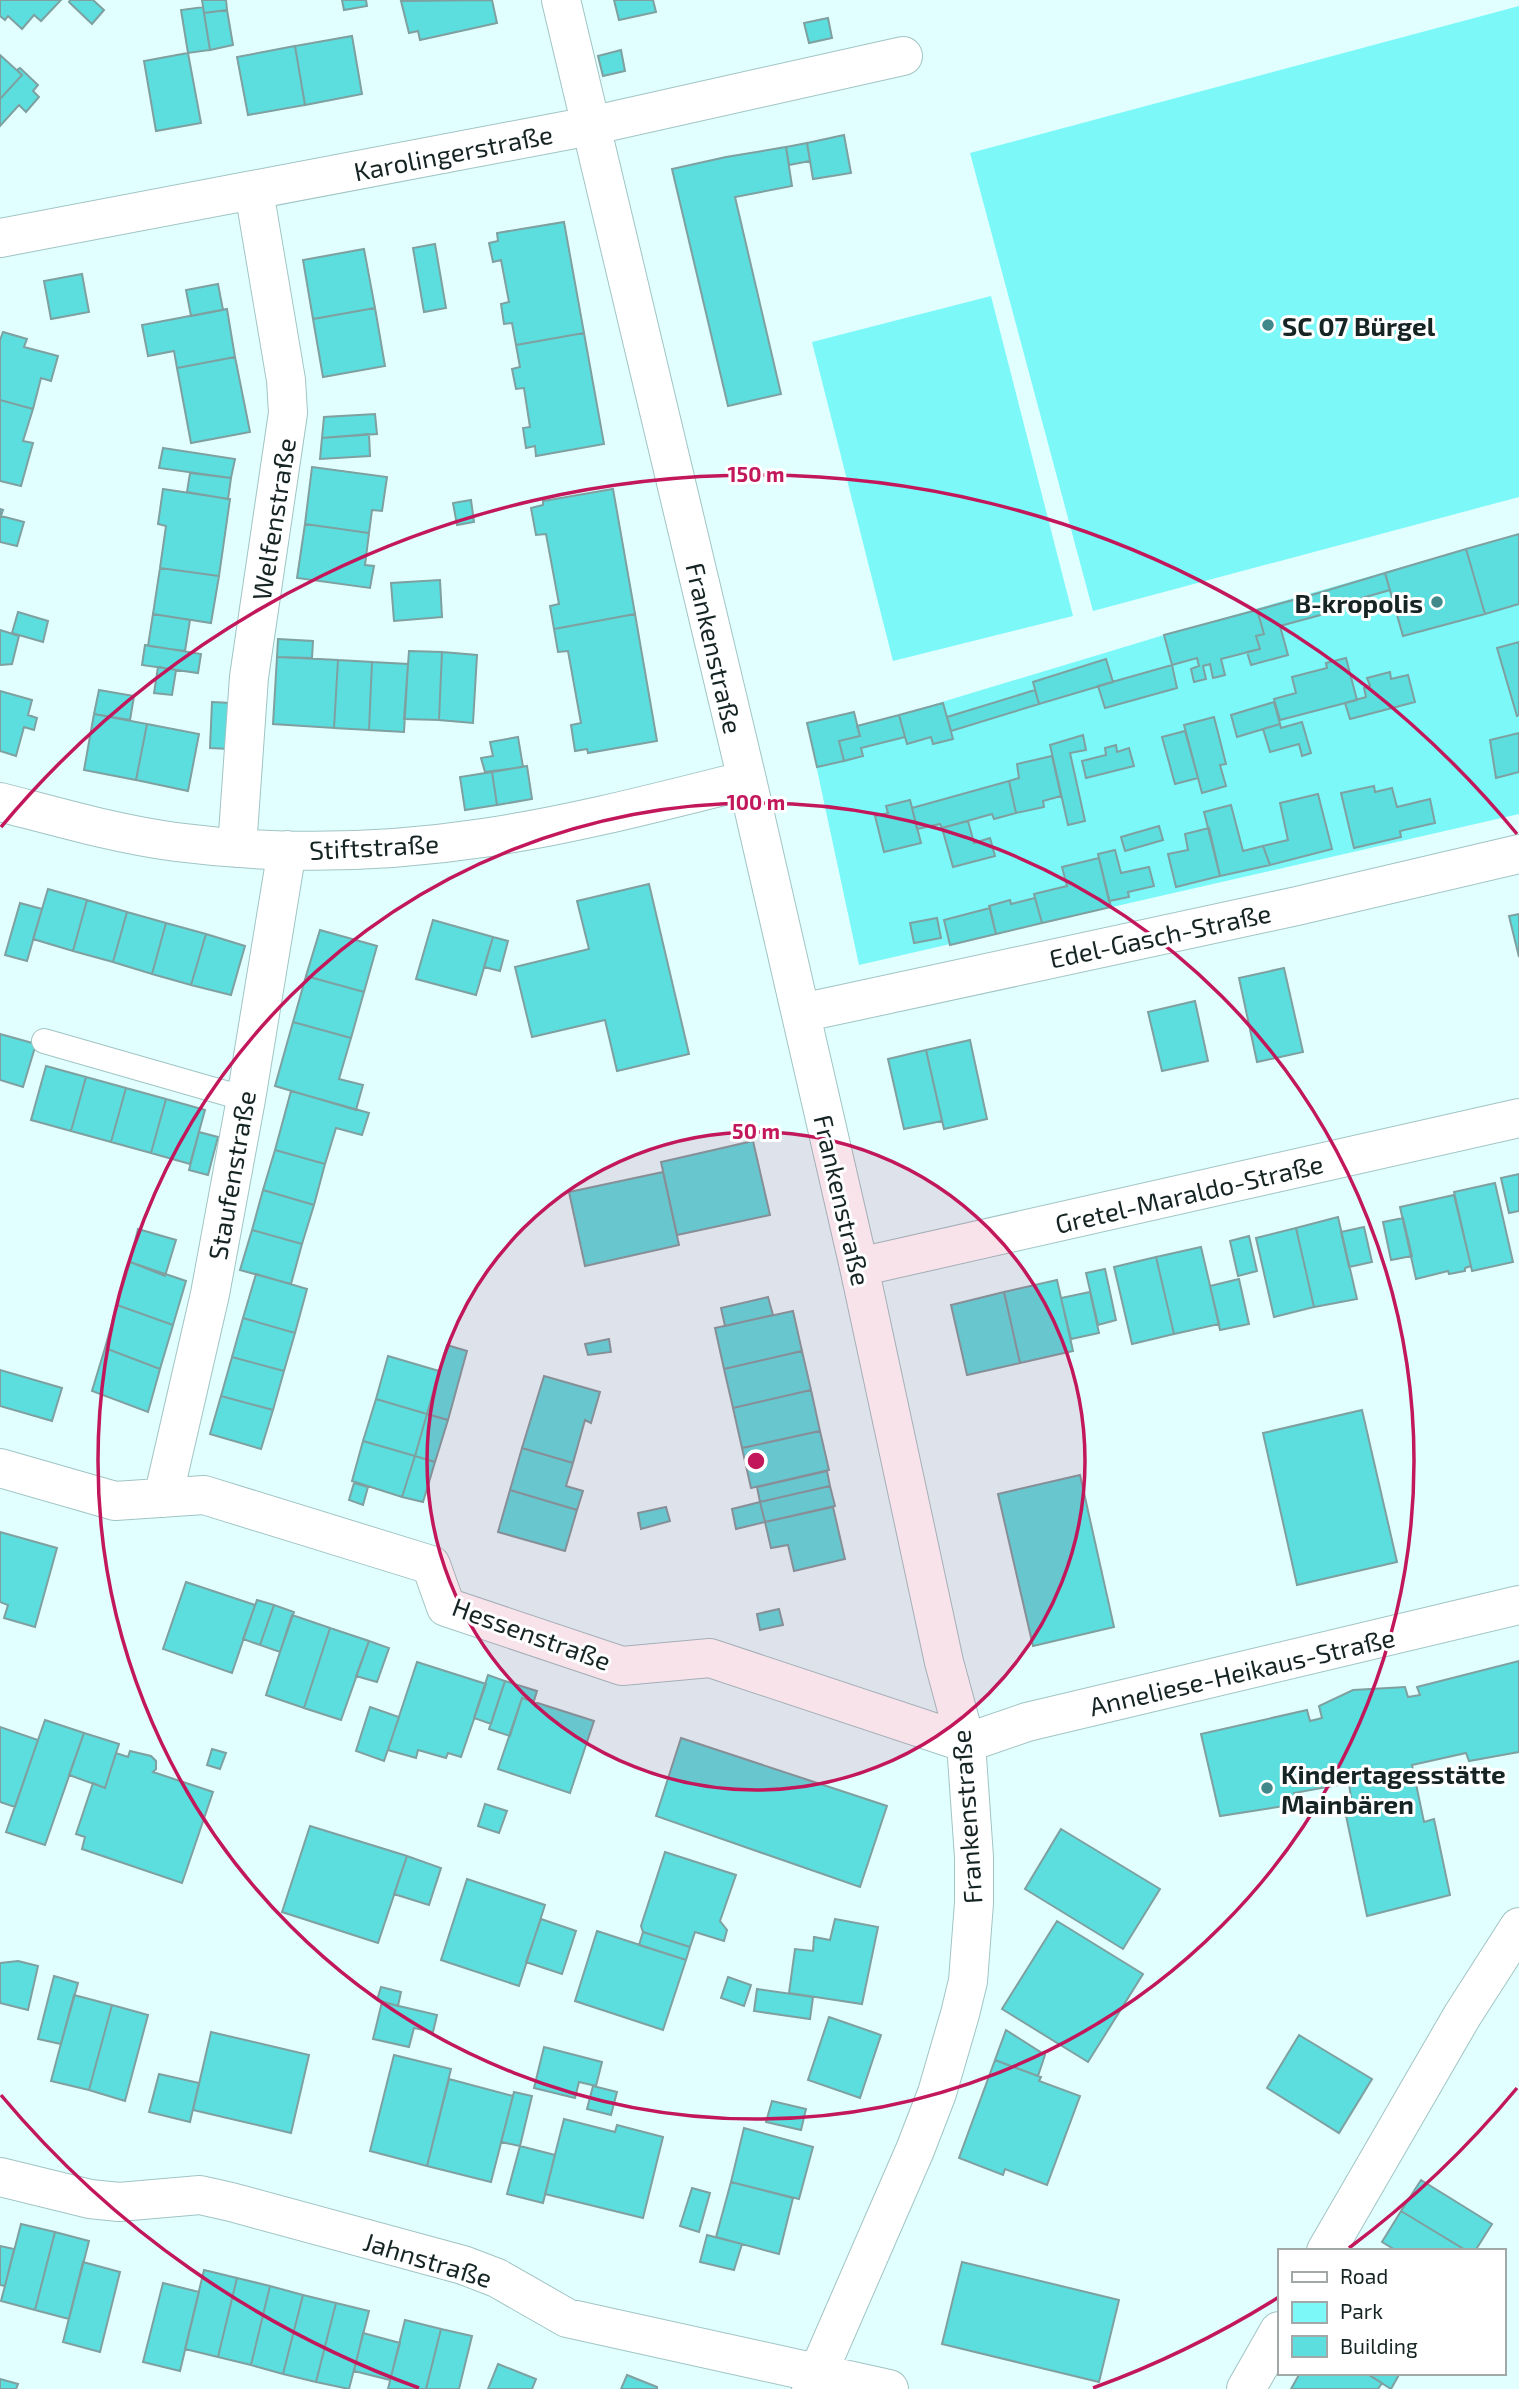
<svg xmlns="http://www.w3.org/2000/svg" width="1519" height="2389" font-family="'Exo 2',sans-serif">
	<rect width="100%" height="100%" fill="#e2ffff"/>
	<path fill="#7df8f9" d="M1519,6V497L1093,611L970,153Z
		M991,296L1073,616L893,661L812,342Z
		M1519,534V814L859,965L807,723L854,712L858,725L899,715L1164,635Z"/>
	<path fill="#5cdedf" stroke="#7ea0a0" stroke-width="2" d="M0,0H61L41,21L34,15L22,29L8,16L5,20L0,16Z
		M70,0H93L104,10L92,24L69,2Z
		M202,0H226L227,10L204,13Z
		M342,0H366L367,6L344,10Z
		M492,0L497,23L420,40L418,31L409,33L401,1Z
		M614,0H653L656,12L619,20Z
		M203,7L210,50L188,53L181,10Z
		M227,10L233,45L210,50L204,13Z
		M828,18L832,38L809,43L804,23Z
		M352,36L362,94L305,105L295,46Z
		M295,46L305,105L248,115L237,57Z
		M621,50L625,71L603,76L598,56Z
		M188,53L201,123L156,131L144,61Z
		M0,55L22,75L0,99Z
		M20,68L38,85L33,91L39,97L26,112L19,105L0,126V99L22,75L17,70Z
		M844,135L851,173L813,179L807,143Z
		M807,143L810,161L789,165L786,147Z
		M786,147L792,186L735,197L781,394L728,406L672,169L726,157Z
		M564,222L584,333L516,345L512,323L504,324L501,304L509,302L501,260L493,262L489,243L498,241L497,233Z
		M435,244L446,308L424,312L413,248Z
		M364,249L375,308L313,319L303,260Z
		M82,274L89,312L51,319L44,281Z
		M218,284L223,310L191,316L186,290Z
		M375,308L385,366L323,377L313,319Z
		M227,309L235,357L177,368L174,351L148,356L142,325Z
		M3,332L27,339L24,347L58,356L51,381L41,378L33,409L0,400V340Z
		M584,333L604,444L536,456L535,446L526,448L523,428L530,427L524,388L516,389L512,369L520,367L516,345Z
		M235,357L250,432L191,443L177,368Z
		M0,400L33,409L23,441L33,443L21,486L0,481Z
		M375,414L377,434L322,438L324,417Z
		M369,434L370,456L320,459L322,438Z
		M163,448L235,459L231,478L159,468Z
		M312,467L387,477L382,511L372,510L369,533L305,524Z
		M190,473L231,478L228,499L187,492Z
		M163,489L230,499L219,576L160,568L166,526L158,524Z
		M613,489L635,614L554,629L550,606L559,604L546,534L536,535L531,508L543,505V501Z
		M471,500L474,522L457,525L453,503Z
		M0,509L3,510L1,516L24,522L17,546L0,542Z
		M305,524L369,533L365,565L374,566L370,588L297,578Z
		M1519,534V604L1485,614L1466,549Z
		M1466,549L1485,614L1403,636L1385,573Z
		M160,568L219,576L211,623L153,614Z
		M1385,573L1390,590L1362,598L1364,605L1351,609L1350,601L1327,609L1322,592Z
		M440,580L442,617L394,621L391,583Z
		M1322,592L1328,613L1280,626L1288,655L1251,665L1247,652L1260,649L1256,636L1264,634L1257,610Z
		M1257,610L1264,634L1256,636L1260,649L1221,659L1225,675L1213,678L1210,664L1203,666L1206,679L1194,682L1191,669L1199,666L1197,658L1172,665L1164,635Z
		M18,612L48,621L43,642L12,633Z
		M153,614L190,620L185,651L148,646Z
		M635,614L657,741L588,753L587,749L575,751L571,725L581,723L568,651L558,652L554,629Z
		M0,630L19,636L12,664L0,665Z
		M278,639L313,641L312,658L277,657Z
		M1519,642V715L1517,716L1497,648Z
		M145,645L201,654L198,673L142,665Z
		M409,651L442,652L439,720L404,719Z
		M442,652L477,655L473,723L439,720Z
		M277,657L338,660L334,728L273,724Z
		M1346,658L1357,700L1280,720L1274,699L1296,693L1292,677L1327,668L1326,663Z
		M1106,659L1113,682L1039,704L1033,682Z
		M338,660L372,662L369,730L334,728Z
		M372,662L408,664L404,732L369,730Z
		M1172,665L1177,688L1105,708L1098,686Z
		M158,667L176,670L172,695L154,693Z
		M1390,672L1391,679L1408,675L1415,702L1350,719L1345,703L1366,697L1364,688L1370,686L1367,678Z
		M99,690L134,696L130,720L94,714Z
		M1035,690L1039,704L951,731L947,717Z
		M0,691L32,700L28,715L37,718L34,730L24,727L16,756L0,751Z
		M212,702L231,703L229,749L210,748Z
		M1274,702L1280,724L1237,737L1231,715Z
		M943,703L953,739L933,744L931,737L907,744L899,715Z
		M854,712L860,736L839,741L844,761L817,767L807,723Z
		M94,714L147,724L136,780L84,770Z
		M899,715L905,737L861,748L863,756L844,761L839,741L860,736L857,726Z
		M1214,717L1226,764L1220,765L1226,786L1202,793L1184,725Z
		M1302,722L1311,753L1302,756L1299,744L1270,752L1263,729L1280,724L1281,728Z
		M147,724L199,734L188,791L136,780Z
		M1185,731L1198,778L1175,784L1162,737Z
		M1519,733V772L1496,778L1490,740Z
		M1083,735L1086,750L1070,753L1085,821L1068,825L1050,745Z
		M518,737L523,767L485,772L481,758L493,756L490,742Z
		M1116,745L1117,752L1129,748L1134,766L1086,778L1082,761L1106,755L1105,748Z
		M1052,756L1061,796L1043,801L1044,807L1016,813L1009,781L1019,778L1017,764Z
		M527,766L532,799L497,805L492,772Z
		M492,772L497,805L465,810L460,777Z
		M1009,781L1016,813L994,819L992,814L942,828L940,824L917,829L912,808Z
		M1374,786L1375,792L1392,788L1397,807L1430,799L1435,823L1400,831L1401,837L1354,848L1341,793Z
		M1318,794L1332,849L1270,865L1263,846L1288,840L1280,803Z
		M910,800L921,843L884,852L875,816L888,813L886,806Z
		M1231,805L1243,851L1263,846L1270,865L1220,876L1204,812Z
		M968,821L974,843L990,838L995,856L953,867L942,828Z
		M1159,826L1163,840L1125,851L1121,837Z
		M1209,828L1220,876L1176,887L1168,854L1188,850L1185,834Z
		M1115,850L1121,873L1149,867L1154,886L1128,892L1129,897L1109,901L1098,854Z
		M1099,858L1111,907L1042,923L1034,894L1067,886L1062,867Z
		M649,884L689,1054L617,1071L605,1020L532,1037L515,967L589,949L577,901Z
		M48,889L87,900L73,951L33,939Z
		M1035,898L1042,923L996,934L989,906L1010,900L1011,904Z
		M87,900L127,912L113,962L73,951Z
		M20,903L42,909L27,961L5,955Z
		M990,908L996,934L950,945L944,920Z
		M127,912L166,923L152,974L113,962Z
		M1519,914V957L1509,916Z
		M937,918L941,938L914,943L910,923Z
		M433,920L493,937L476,995L416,979Z
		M166,923L206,934L191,985L152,974Z
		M320,930L377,946L364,992L306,976Z
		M206,934L245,946L231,995L191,985Z
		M493,937L508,941L500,971L484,967Z
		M1284,968L1303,1052L1257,1062L1239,978Z
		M306,976L364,992L351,1038L293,1022Z
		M1195,1001L1208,1061L1162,1071L1148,1012Z
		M293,1022L351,1038L339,1079L363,1085L356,1110L275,1086Z
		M0,1034L36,1044L23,1087L0,1080Z
		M970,1040L987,1119L944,1129L926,1050Z
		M926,1050L942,1121L904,1129L888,1059Z
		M46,1066L86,1077L71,1131L31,1120Z
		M86,1077L126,1088L111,1142L71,1131Z
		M126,1088L166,1099L151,1153L111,1142Z
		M291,1091L369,1113L362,1135L336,1128L325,1164L275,1150Z
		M166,1099L205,1110L190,1164L151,1153Z
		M199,1132L218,1137L208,1175L189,1170Z
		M753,1141L770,1215L677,1235L661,1162Z
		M275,1150L325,1164L314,1205L263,1190Z
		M663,1172L679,1245L585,1266L569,1192Z
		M1519,1174V1211L1509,1213L1501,1178Z
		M1495,1183L1513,1262L1472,1271L1454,1192Z
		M263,1190L314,1205L302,1244L252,1230Z
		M1454,1195L1471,1266L1465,1268V1271L1449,1274L1448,1271L1416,1279L1400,1207Z
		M1338,1217L1357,1299L1314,1307L1296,1228Z
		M1403,1218L1412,1256L1391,1260L1383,1222Z
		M1364,1227L1372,1262L1349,1267L1341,1232Z
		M1296,1228L1314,1307L1274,1317L1256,1238Z
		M138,1229L176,1240L165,1276L130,1262Z
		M252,1230L302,1244L291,1284L240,1270Z
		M1249,1236L1257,1271L1238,1276L1230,1241Z
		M1201,1247L1219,1324L1174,1334L1156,1257Z
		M1156,1257L1174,1334L1132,1344L1114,1267Z
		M130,1262L186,1281L173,1325L117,1305Z
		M1105,1269L1116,1320L1098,1325L1086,1273Z
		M256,1274L307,1289L295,1333L243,1318Z
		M1239,1279L1249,1324L1220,1330L1210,1286Z
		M1057,1280L1073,1351L1020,1363L1004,1292Z
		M1004,1292L1020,1363L967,1375L951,1305Z
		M1090,1292L1099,1333L1071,1339L1061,1298Z
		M768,1297L773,1315L725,1326L721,1308Z
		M117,1305L173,1325L160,1369L105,1348Z
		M793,1311L802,1351L724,1369L715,1328Z
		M243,1318L295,1333L284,1371L232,1357Z
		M609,1339L611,1352L588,1355L585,1344Z
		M447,1345L467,1351L448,1420L427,1414Z
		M105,1348L160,1369L148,1412L92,1391Z
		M802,1351L811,1390L733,1408L724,1369Z
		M388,1356L439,1371L427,1414L376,1399Z
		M232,1357L284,1371L273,1410L221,1396Z
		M0,1370L62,1388L52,1421L0,1406Z
		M544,1376L600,1392L591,1423L585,1420L573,1463L522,1448Z
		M811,1390L820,1431L742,1448L733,1408Z
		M221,1396L273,1410L261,1449L210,1434Z
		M376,1399L427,1414L415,1456L363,1441Z
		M1362,1410L1397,1562L1297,1585L1263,1433Z
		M427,1414L448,1420L435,1462L415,1456Z
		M820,1431L829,1470L751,1488L742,1448Z
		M363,1441L415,1456L402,1497L352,1481Z
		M522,1448L573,1463L566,1486L583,1491L577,1510L510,1490Z
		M415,1456L435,1462L423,1502L402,1497Z
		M827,1471L830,1486L760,1502L757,1487Z
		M1080,1475L1114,1627L1033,1646L998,1494Z
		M354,1483L368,1487L363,1505L349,1500Z
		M830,1486L835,1506L765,1522L760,1502Z
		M510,1490L577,1510L565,1551L498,1532Z
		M760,1502L765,1522L736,1529L732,1509Z
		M666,1507L670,1521L641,1529L638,1513Z
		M833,1507L845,1559L794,1571L788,1545L771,1548L765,1522Z
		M0,1532L57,1548L35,1627L4,1618L8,1605L0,1602Z
		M186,1582L255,1605L232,1673L163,1649Z
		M257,1600L274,1605L260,1645L243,1639Z
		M274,1605L294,1612L280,1652L260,1645Z
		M779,1609L783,1625L760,1630L757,1614Z
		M292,1615L330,1628L304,1708L266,1695Z
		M330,1628L369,1641L341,1720L304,1708Z
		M369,1641L389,1648L377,1682L356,1676Z
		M1519,1661V1752L1469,1761L1466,1753L1412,1765L1424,1822L1434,1819L1450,1895L1367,1916L1344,1806H1352L1349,1783L1294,1793L1297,1804L1220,1816L1201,1734L1307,1710L1310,1721L1322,1718L1319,1706L1353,1690L1405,1687L1408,1697L1420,1695L1417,1687Z
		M417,1662L486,1684L461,1757L448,1753L446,1758L418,1750L416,1758L388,1750Z
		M488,1675L505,1681L491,1724L474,1718Z
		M505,1681L537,1691L534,1701L522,1698L510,1736L489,1729Z
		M522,1698L594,1721L570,1793L498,1769Z
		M370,1707L399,1717L384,1761L356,1751Z
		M45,1720L84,1733L45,1845L6,1832Z
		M0,1727L38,1740L15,1807L0,1802Z
		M84,1733L119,1744L105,1788L69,1775Z
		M681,1738L887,1806L860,1887L656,1816Z
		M212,1749L226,1753L220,1769L207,1765Z
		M130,1751L151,1756L156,1761V1769L153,1772L213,1792L182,1883L82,1849L85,1837L76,1834L93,1783L105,1788L116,1753L128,1757Z
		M485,1804L507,1811L499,1833L478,1826Z
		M310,1826L407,1856L378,1943L282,1912Z
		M1061,1829L1160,1889L1123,1949L1025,1889Z
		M665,1852L736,1875L720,1921L727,1930L724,1941L695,1932L690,1947L643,1932L641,1926Z
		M407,1856L441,1868L429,1905L394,1894Z
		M467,1879L545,1905L519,1986L441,1960Z
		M541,1919L576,1931L562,1974L526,1962Z
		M835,1919L878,1927L862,2004L789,1993L795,1949L813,1951L814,1937L830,1940Z
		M1057,1921L1143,1974L1088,2062L1002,2009Z
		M597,1931L686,1960L663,2030L575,2001Z
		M643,1932L690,1947L686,1960L639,1945Z
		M18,1961L38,1966L28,2010L0,2003V1963Z
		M54,1976L78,1983L61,2044L38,2039Z
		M728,1977L751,1985L744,2006L721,1998Z
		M381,1987L401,1992L398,2006L377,2000Z
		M757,1989L813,1997L810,2019L754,2011Z
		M74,1995L112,2005L89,2090L51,2081Z
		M382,2002L437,2015L433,2032L414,2028L409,2047L373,2039Z
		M112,2005L148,2015L125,2101L89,2090Z
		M829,2017L881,2035L860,2098L808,2080Z
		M1006,2030L1045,2055L1038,2076L995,2060Z
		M211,2032L309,2055L291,2133L193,2110Z
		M1299,2035L1372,2079L1339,2133L1267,2088Z
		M544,2047L602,2062L596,2086L579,2082L575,2098L534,2088Z
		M394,2055L451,2069L427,2166L370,2151Z
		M995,2060L1038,2076L1041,2077L1039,2081L1080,2096L1047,2185L1005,2169L1003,2175L959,2158Z
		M159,2074L199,2083L190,2122L149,2112Z
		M449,2079L513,2096L491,2182L427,2166Z
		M593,2086L617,2092L611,2115L587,2109Z
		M514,2092L532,2096L520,2146L501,2142Z
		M772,2101L806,2109L801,2130L766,2122Z
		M564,2119L615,2132L617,2125L663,2137L643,2218L545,2194Z
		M744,2128L813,2147L799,2199L731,2182Z
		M520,2146L555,2155L543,2203L507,2194Z
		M1421,2180L1492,2224L1475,2251H1467L1401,2211Z
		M731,2182L793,2198L779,2254L716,2237Z
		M692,2188L710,2193L699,2232L680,2226Z
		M1401,2211L1467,2251H1397L1382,2242Z
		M21,2224L55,2232L35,2310L1,2301Z
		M55,2232L89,2241L69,2319L35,2310Z
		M707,2235L742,2244L734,2270L700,2262Z
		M0,2246L14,2249L5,2286L0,2285Z
		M83,2262L120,2272L100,2352L63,2342Z
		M962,2262L1119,2300L1099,2382L942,2344Z
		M204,2270L237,2278L218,2357L185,2349Z
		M237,2278L270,2286L251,2365L218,2357Z
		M163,2283L199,2292L180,2371L143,2362Z
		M270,2286L303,2295L283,2374L251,2365Z
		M303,2295L336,2303L316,2382L283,2374Z
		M336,2303L369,2311L349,2389L316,2382Z
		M405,2320L441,2329L426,2389H388Z
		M441,2329L472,2336L459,2389H426Z
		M363,2333L400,2343L390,2380L354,2371Z
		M498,2364L536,2379L532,2389H488Z
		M1300,2373H1366L1382,2383L1378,2389H1291Z
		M1366,2373H1400L1391,2389Z
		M627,2375L657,2387V2389H621Z
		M0,2379L18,2384L16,2389H0Z"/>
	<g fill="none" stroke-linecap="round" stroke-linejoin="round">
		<g stroke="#a1c4c4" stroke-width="26">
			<path id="service" d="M44,1041L246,1099"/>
		</g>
		<g stroke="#a1c4c4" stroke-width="40">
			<path id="minor" d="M561,0L747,780L859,1267L944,1662L966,1743L974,1857V1903L968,1981L960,2014L937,2093L915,2150L811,2389
				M0,238L590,126L903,56
				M0,802C58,817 116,834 176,842C276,855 382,853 483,838C572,825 659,802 747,780
				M237,848L249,677L288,413L286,380L254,191
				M801,1013L1297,906L1519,854
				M859,1267L1519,1118
				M0,1468L115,1501L204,1495L431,1565L446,1607L622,1666L710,1658L966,1743L1027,1722L1519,1605
				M163,1498L210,1294L246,1099L287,850
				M0,2177L90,2199L119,2202L200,2195L231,2202L463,2265L497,2278L567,2318L889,2389
				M1326,2251L1462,2016L1519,1927
				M1246,2389L1279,2331"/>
		</g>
		<use href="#service" stroke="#fff" stroke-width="24"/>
		<use href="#minor" stroke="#fff" stroke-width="38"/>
	</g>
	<circle cx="756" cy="1461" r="329" fill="#c2185b" fill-opacity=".12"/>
	<g fill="none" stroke="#c2185b" stroke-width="3.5">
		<circle cx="756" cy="1461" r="329"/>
		<circle cx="756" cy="1461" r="658"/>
		<path d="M1517 2088A986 986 0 0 1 1349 2248M1279 2297A986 986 0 0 1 1093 2388M419 2388A986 986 0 0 1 1 2095M1 827A986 986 0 0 1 1517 834"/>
	</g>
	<g fill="#408889" stroke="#fff" stroke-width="2.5">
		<circle cx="1268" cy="325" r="7"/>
		<circle cx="1437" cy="602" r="7"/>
		<circle cx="1267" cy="1788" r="7"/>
	</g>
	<g text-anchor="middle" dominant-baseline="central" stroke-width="6" stroke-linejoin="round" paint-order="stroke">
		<g font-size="26" fill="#162424" stroke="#fff">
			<text transform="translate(453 152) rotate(-11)">Karolingerstraße</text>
			<text transform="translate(273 519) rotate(-81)">Welfenstraße</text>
			<text transform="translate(715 648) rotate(77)">Frankenstraße</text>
			<text transform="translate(374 846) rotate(-3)">Stiftstraße</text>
			<text transform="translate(1160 935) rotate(-12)">Edel-Gasch-Straße</text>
			<text transform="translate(231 1175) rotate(-80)">Staufenstraße</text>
			<text transform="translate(1189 1193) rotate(-13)">Gretel-Maraldo-Straße</text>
			<text transform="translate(843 1200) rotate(77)">Frankenstraße</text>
			<text transform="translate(532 1633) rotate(20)">Hessenstraße</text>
			<text transform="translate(1242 1671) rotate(-13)">Anneliese-Heikaus-Straße</text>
			<text transform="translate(966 1817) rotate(-94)">Frankenstraße</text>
			<text transform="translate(428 2259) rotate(17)">Jahnstraße</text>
		</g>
		<g font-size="26" font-weight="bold" fill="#162424" stroke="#fff" text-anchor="start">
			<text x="1282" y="325">SC 07 Bürgel</text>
			<text x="1423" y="602" text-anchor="end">B-kropolis</text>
			<text x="1281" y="1773">Kindertagesstätte<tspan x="1281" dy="30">Mainbären</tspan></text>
		</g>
	</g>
	<circle cx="756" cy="1461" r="10" fill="#c2185b" stroke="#fff" stroke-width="3.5"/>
	<g font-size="21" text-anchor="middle" font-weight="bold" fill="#c2185b" stroke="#fff" stroke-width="6" stroke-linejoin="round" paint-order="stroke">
		<text x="756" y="482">150 m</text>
		<text x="756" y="810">100 m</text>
		<text x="756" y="1139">50 m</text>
	</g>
	<rect x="1278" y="2249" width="228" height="126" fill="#ffffff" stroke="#a2a7a7" stroke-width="2"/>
	<rect x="1292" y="2272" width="35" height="10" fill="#ffffff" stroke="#a2a7a7" stroke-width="2"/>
	<text x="1340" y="2284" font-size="21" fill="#162424">Road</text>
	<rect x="1292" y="2302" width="35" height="21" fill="#7df8f9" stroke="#a2a7a7" stroke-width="2"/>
	<text x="1340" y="2319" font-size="21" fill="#162424">Park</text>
	<rect x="1292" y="2336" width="35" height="21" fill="#5cdedf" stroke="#a2a7a7" stroke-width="2"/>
	<text x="1340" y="2354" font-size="21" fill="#162424">Building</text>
</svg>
